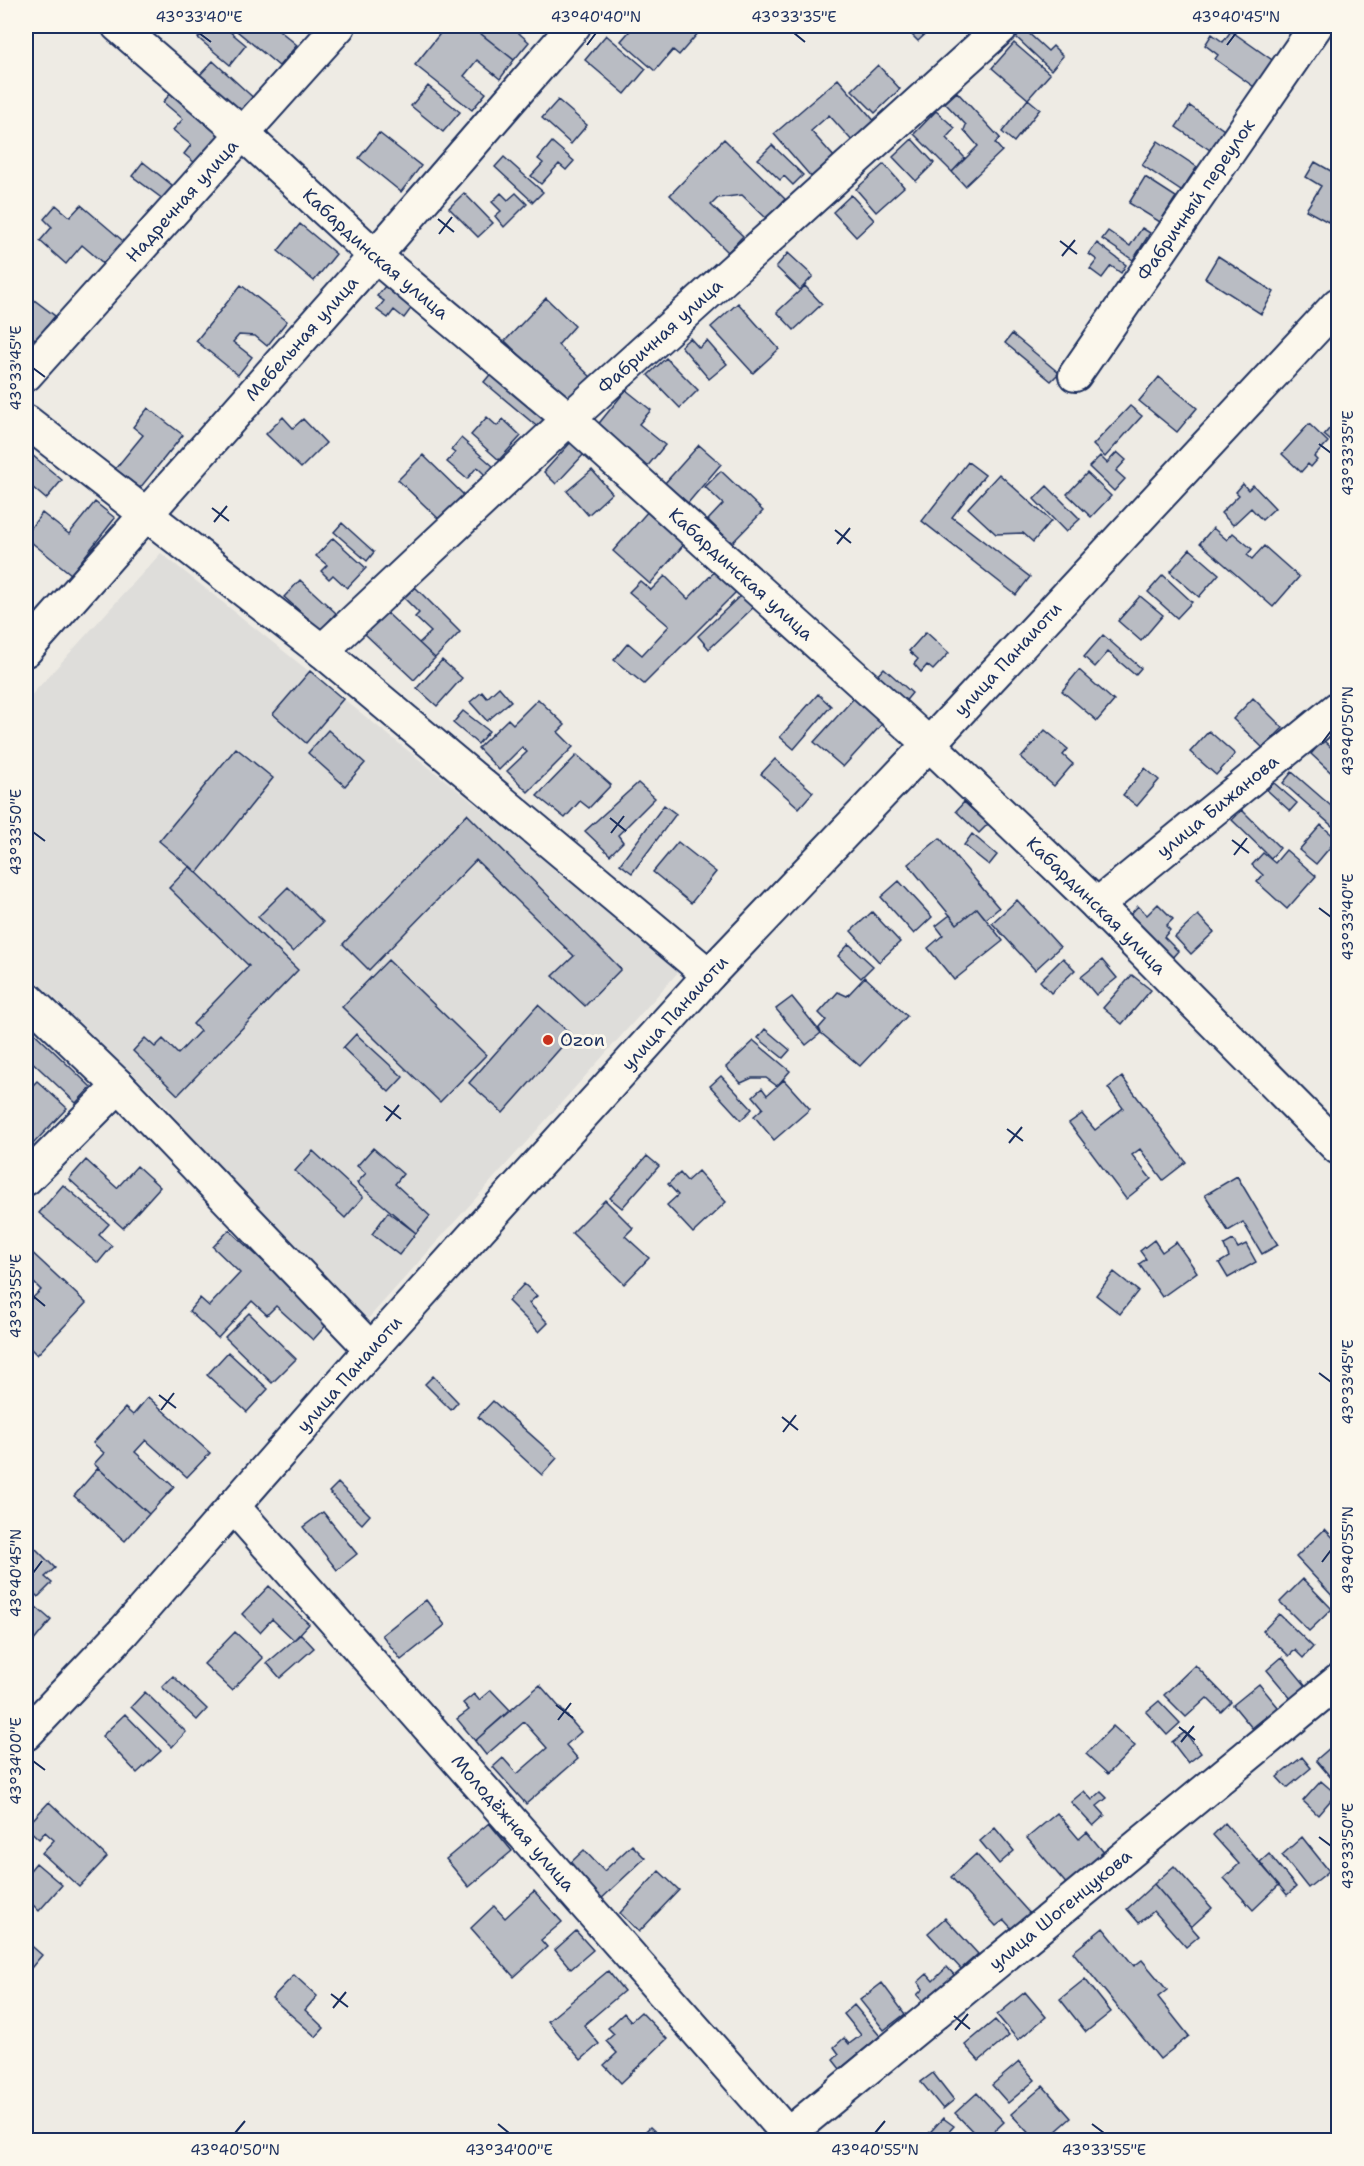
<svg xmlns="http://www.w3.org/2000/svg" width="1364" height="2166" font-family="'Shantell Sans',sans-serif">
	<rect width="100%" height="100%" fill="#eeebe4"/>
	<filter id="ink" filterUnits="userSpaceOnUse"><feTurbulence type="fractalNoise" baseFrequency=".0167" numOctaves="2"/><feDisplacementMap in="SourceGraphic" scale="12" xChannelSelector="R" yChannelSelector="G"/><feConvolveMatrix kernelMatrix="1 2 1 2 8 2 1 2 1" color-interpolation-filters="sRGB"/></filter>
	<g filter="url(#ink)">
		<path fill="#deddda" d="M161,553L681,969L366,1321L231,1190L167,1107L26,971V701Z"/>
		<path fill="#b9bcc3" stroke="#1b2f5e" stroke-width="1.5" d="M209,26H223L246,45L230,65L198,38Z
			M231,26H274L297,45L279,66Z
			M446,26H471L514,60L500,79L477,60L464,76L486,93L472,110L415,65Z
			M471,26H513L512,27L529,42L514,60Z
			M634,26H691L699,32L679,55L673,50L655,71L621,41Z
			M903,26H934L918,41Z
			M1024,29L1048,51L1053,46L1063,56L1051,70L1016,37Z
			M1231,31L1275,62L1257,89L1215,59L1218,55L1205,45L1212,34L1223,42Z
			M606,35L646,69L625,94L585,60Z
			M1014,43L1050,74L1028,99L992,68Z
			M213,61L258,102L242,119L197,78Z
			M878,65L900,89L875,113L852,90Z
			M838,79L877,124L854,143L829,115L811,131L836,159L813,179L774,134Z
			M428,86L460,112L443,132L411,106Z
			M175,89L229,134L200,167L184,154L191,145L173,130L183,119L163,102Z
			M957,92L1000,138L995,143L1002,151L965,186L952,172L978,146L964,130L966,125L945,103Z
			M1028,99L1040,109L1014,142L1002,132Z
			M558,100L587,125L571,144L542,118Z
			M1190,106L1224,130L1210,150L1176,127Z
			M936,111L955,128L946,138L965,158L952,172L914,134Z
			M379,133L421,166L401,192L359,158Z
			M724,139L785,199L767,219L742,195L718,198L711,205L743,236L728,252L670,195Z
			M912,139L934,163L916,181L893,157Z
			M1158,141L1197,167L1181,191L1142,165Z
			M552,142L574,161L566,170L559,164L541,184L531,176L543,163L538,159Z
			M772,145L803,175L793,185L784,176L780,180L758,159Z
			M504,157L543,192L533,202L495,167Z
			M143,162L177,189L167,202L132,176Z
			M1315,162L1338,175V203L1328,222L1306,210L1321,186L1306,177Z
			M884,164L904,187L876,212L856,189Z
			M1145,177L1176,197L1160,222L1129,203Z
			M464,193L493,223L478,237L449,208Z
			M501,193L508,200L516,193L527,204L504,227L495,216L501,211L492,202Z
			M851,195L874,220L856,237L833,212Z
			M56,205L70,217L81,205L129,246L110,269L82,245L66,264L40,241L52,227L44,219Z
			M300,224L336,254L314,281L278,251Z
			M1142,228L1150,233L1133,260L1102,239L1108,231L1130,246Z
			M1097,243L1126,265L1121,273L1111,266L1102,278L1090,269L1097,260L1089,254Z
			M788,253L813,276L800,290L776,267Z
			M1218,256L1274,292L1261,314L1205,278Z
			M241,285L287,321L267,346L255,336L239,335L233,342L252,357L238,375L196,341Z
			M386,285L413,306L404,318L394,310L388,318L377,310L384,301L377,296Z
			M805,286L822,304L794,330L777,312Z
			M29,296L55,316L36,340L26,331V300Z
			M546,298L575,326L558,345L594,380L570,404L505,341Z
			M738,303L779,349L753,373L711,327Z
			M1012,334L1059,373L1051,381L1005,343Z
			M690,338L699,348L707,341L727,364L709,379L681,346Z
			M666,358L698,390L680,408L648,375Z
			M493,371L549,419L540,429L484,382Z
			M1159,377L1197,408L1177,432L1139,401Z
			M626,390L651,410L639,424L665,445L646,468L596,427Z
			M1130,406L1142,416L1105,457L1093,445Z
			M148,408L183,435L140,488L115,469L143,435L133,427Z
			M283,417L293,428L303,419L326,443L301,468L266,434Z
			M487,417L497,426L503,419L521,436L499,460L471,435Z
			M1334,423L1338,427V447L1324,435Z
			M1309,424L1328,442L1314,457L1317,460L1311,467L1308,464L1301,472L1282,454Z
			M461,438L493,466L485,475L477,467L467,479L447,462L455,453L451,450Z
			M571,442L584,454L556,484L544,472Z
			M699,445L721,464L688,503L665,483Z
			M26,450L62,480L46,499L26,482Z
			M1117,452L1126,460L1116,471L1125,479L1114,491L1089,467L1100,456L1107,463Z
			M423,455L466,497L442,522L398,480Z
			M968,462L985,475L952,517L1030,577L1016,595L922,521Z
			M592,470L612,493L588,515L567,491Z
			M721,471L763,511L732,543L708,520L723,504L705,487Z
			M1087,473L1111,496L1091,517L1067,494Z
			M999,474L1051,521L1033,542L1023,533L996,534L968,508Z
			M1243,484L1248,490L1253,485L1275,508L1262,520L1251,508L1233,525L1221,513L1239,495L1236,492Z
			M1047,486L1080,519L1066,532L1034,499Z
			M95,502L115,518L71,574L26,538V534L42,513L69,534Z
			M649,510L686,542L650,584L613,551Z
			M342,523L374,552L367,561L334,532Z
			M1213,528L1227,540L1233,533L1252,549L1247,555L1252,559L1264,546L1299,577L1273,607L1200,543Z
			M333,538L366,568L347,588L333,575L329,579L321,571L327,565L316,556Z
			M1190,549L1219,574L1199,597L1170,572Z
			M718,568L739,589L644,684L614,660L628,643L642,655L669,626L629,592L640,581L651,590L665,576L688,599Z
			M1163,575L1192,602L1177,618L1148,592Z
			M300,580L336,613L321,630L284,597Z
			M415,587L460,632L435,658L419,643L431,632L415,617L419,613L404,598Z
			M743,593L755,606L709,649L698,636Z
			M1140,596L1163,615L1141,641L1118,621Z
			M386,612L435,658L414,680L365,634Z
			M926,632L949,653L933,670L927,665L921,672L914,664L918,659L909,651Z
			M1103,635L1141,668L1135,675L1108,652L1095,667L1084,657Z
			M442,660L462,678L437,706L417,688Z
			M884,668L912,693L903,704L875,678Z
			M1079,670L1114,701L1097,721L1062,691Z
			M310,671L343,699L306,743L273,714Z
			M499,687L511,701L487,721L470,702L482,692L487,698Z
			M818,694L831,706L794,749L780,737Z
			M854,698L883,723L843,767L814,742Z
			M1253,698L1283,728L1263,748L1233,719Z
			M538,699L565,725L558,732L573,747L528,792L507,771L527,752L522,747L499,770L478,748L508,719L513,724Z
			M463,711L489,731L478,744L453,723Z
			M328,730L365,763L345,786L308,753Z
			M1045,730L1068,749L1063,755L1073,764L1054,786L1021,758Z
			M1209,731L1235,754L1216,775L1190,752Z
			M1323,740L1338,754V779L1311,754Z
			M236,748L273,778L197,873L159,841Z
			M577,755L611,785L589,808L580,801L565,818L537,796Z
			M775,759L813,792L799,808L761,774Z
			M1145,768L1159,780L1137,806L1123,795Z
			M1292,772L1338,812V831L1283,783Z
			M638,783L655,798L618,835L623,842L610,855L585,831Z
			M1274,783L1297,803L1290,811L1267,790Z
			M964,802L988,824L979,833L956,811Z
			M664,805L676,814L632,873L620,864Z
			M1242,810L1280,848L1271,858L1232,820Z
			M467,814L621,969L585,1006L553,976L574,956L476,860L369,970L343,944Z
			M1321,825L1337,839L1316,864L1299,850Z
			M972,834L997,855L989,865L964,845Z
			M940,838L999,908L986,919L977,908L957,924L908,864Z
			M678,842L716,872L691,903L653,872Z
			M1286,850L1316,876L1287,909L1257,882L1263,875L1252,865L1263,853L1275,863Z
			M190,866L298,970L178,1095L133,1051L145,1038L155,1047L163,1039L178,1054L200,1031L193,1024L249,966L169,888Z
			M899,881L932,917L914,934L881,897Z
			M288,887L323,922L293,952L258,917Z
			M1017,900L1060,947L1035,970L992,923Z
			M1158,904L1173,919L1166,926L1170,930L1164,937L1178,951L1171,959L1128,917L1138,906L1147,915Z
			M977,908L1003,941L954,980L928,948L943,935L936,926L950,915L957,924Z
			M872,912L900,942L879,962L851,931Z
			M1198,915L1214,932L1191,954L1175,937Z
			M849,944L873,966L861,978L838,956Z
			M1063,958L1075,970L1051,993L1040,981Z
			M388,960L486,1055L440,1102L342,1007Z
			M1102,960L1117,978L1096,995L1081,977Z
			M1132,975L1151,990L1122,1024L1103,1008Z
			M865,977L907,1016L860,1066L821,1033L819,1028L826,1020L819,1013L838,992L847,996Z
			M792,997L821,1033L806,1045L776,1009Z
			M538,1005L572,1035L503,1113L469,1083Z
			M26,1025L91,1087L76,1103L26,1056Z
			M765,1029L790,1050L783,1058L758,1038Z
			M356,1034L403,1077L389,1092L343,1048Z
			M754,1041L790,1071L777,1086L766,1078H752L741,1083L726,1067Z
			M721,1076L752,1109L741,1120L710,1086Z
			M1122,1077L1186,1162L1163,1180L1140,1149L1132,1155L1151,1179L1126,1199L1069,1123L1082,1114L1095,1130L1123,1108L1108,1088Z
			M784,1080L810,1109L774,1140L754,1116L763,1108L753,1096L762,1088L767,1095Z
			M37,1081L67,1108L33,1144L26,1137V1082L31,1087Z
			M373,1148L403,1174L395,1184L430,1216L416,1233L357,1183L366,1173L357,1166Z
			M313,1151L363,1197L345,1218L295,1171Z
			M647,1156L659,1166L622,1208L610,1198Z
			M86,1160L117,1188L137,1166L160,1187L123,1228L69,1179Z
			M698,1171L726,1202L693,1233L667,1205L678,1195L668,1184L680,1173L687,1181Z
			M1237,1176L1278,1245L1262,1254L1243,1222L1228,1231L1205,1195Z
			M63,1185L109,1224L99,1235L112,1246L98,1263L39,1213Z
			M605,1200L633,1228L625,1236L649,1258L624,1284L572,1233Z
			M388,1212L416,1233L399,1255L372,1234Z
			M229,1230L329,1322L313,1340L276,1306L267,1315L252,1301L218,1338L189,1311L200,1298L209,1306L240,1273L213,1247Z
			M1154,1240L1162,1252L1176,1242L1197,1272L1162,1297L1139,1264L1146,1259L1140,1251Z
			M1233,1240L1238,1248L1246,1244L1256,1262L1228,1278L1219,1263L1229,1257L1224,1245Z
			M26,1247L86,1303L37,1355L26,1344V1304L41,1290L26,1275Z
			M1114,1272L1138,1291L1120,1314L1096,1295Z
			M524,1284L537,1296L529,1303L548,1323L539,1332L508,1301Z
			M249,1313L296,1359L272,1383L225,1337Z
			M228,1352L268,1389L247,1412L207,1375Z
			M433,1376L458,1402L451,1410L425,1384Z
			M148,1397L210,1453L187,1477L146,1440L135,1452L174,1487L149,1514L94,1464L104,1453L93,1443L125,1408L133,1415Z
			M493,1401L557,1458L542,1475L478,1417Z
			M98,1468L149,1514L125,1541L74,1496Z
			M338,1483L370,1515L362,1524L329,1492Z
			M323,1512L357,1554L337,1570L303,1527Z
			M1325,1529L1338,1543V1602L1296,1557Z
			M26,1539L55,1568L45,1577L52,1583L38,1597L33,1592L26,1600Z
			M1303,1579L1332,1609L1309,1631L1280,1602Z
			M269,1586L309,1624L294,1640L272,1619L260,1632L242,1614Z
			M426,1600L445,1625L401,1660L382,1635Z
			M36,1607L51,1620L28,1648L26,1646V1620Z
			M1279,1614L1313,1647L1303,1658L1295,1650L1289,1656L1263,1631Z
			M235,1632L263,1658L232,1690L204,1664Z
			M301,1634L314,1648L280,1678L267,1663Z
			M1282,1657L1307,1687L1292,1700L1267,1670Z
			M1195,1665L1231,1702L1221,1712L1207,1698L1186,1717L1164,1695Z
			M173,1676L207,1709L197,1720L162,1687Z
			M1259,1684L1278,1707L1252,1728L1233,1705Z
			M540,1685L581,1732L566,1745L578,1759L526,1804L493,1767L503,1758L517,1774L547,1748L524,1722L486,1755L475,1741Z
			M491,1690L510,1710L475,1741L457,1719L469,1710L463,1703L474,1694L479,1700Z
			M145,1692L186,1732L172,1747L131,1707Z
			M1159,1701L1180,1723L1167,1735L1146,1712Z
			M125,1714L161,1751L137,1773L102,1736Z
			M1113,1726L1135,1746L1108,1774L1086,1754Z
			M1185,1732L1201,1753L1188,1763L1172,1742Z
			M1338,1741V1774L1332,1779L1316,1760Z
			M1302,1757L1311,1768L1287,1788L1277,1777Z
			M1321,1781L1336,1794L1318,1815L1303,1801Z
			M1084,1791L1092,1800L1101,1792L1107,1798L1097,1806L1105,1815L1093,1826L1071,1802Z
			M49,1802L107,1857L79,1887L42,1853L54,1840L45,1832L39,1839L26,1827Z
			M1057,1813L1079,1839L1087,1832L1106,1855L1069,1887L1027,1838Z
			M489,1823L512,1851L469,1887L446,1859Z
			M1225,1823L1279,1885L1253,1910L1224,1878L1239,1864L1213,1835Z
			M995,1828L1014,1851L999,1864L980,1841Z
			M1302,1837L1329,1871L1308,1888L1282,1855Z
			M632,1845L645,1858L599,1901L567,1866L584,1850L604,1871Z
			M976,1854L1031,1915L1014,1931L1004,1920L996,1926L951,1877Z
			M1269,1854L1296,1887L1287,1895L1260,1862Z
			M36,1863L62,1885L39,1911L26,1898V1875Z
			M1174,1866L1212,1908L1191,1927L1154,1884Z
			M659,1871L679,1890L639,1932L620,1913Z
			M1154,1884L1199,1936L1186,1947L1154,1911L1139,1923L1127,1909Z
			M534,1891L562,1922L541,1940L547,1947L514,1977L471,1928L494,1906L505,1918Z
			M945,1918L978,1954L961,1969L928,1933Z
			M1103,1928L1134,1966L1142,1960L1167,1990L1158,1997L1189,2036L1160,2059L1073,1952Z
			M576,1931L593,1950L571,1969L555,1950Z
			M26,1941L42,1955L26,1974Z
			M947,1967L956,1977L926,2005L917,1995L923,1989L918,1982L927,1974L933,1981Z
			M608,1971L624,1991L584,2025L599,2044L581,2060L548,2021Z
			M294,1975L317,1996L305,2010L324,2028L316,2037L272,1998Z
			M1085,1979L1111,2012L1086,2032L1060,1999Z
			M882,1983L905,2014L884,2030L860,2000Z
			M1025,1992L1046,2017L1018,2040L997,2015Z
			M854,2005L880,2036L840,2069L833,2060L839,2054L834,2047L844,2038L849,2044L861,2035L844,2014Z
			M641,2012L667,2039L621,2083L604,2065L617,2053L606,2041L614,2034L608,2028L624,2013L631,2021Z
			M995,2020L1009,2036L979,2061L965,2045Z
			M1019,2062L1035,2080L1008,2103L992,2085Z
			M933,2073L954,2100L943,2109L921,2082Z
			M1043,2086L1071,2118L1046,2140H1035L1011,2114Z
			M977,2093L1004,2122L985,2140H981L955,2113Z
			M943,2118L954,2126L941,2140H923Z
			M650,2127L664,2140H636Z"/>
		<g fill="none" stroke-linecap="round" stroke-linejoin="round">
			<g stroke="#1b2f5e" stroke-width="36">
				<g id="minor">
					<path id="s1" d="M118,26L243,134L375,256L569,419L929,744L1097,905L1338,1148"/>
					<path id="s2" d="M26,375L339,26"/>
					<path id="s3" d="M1075,375L1316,26"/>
					<path d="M26,421L322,651L709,975"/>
					<path id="s4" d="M26,650L375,256L574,26"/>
					<path id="s5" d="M322,651L569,419L1003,26"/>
					<path id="s6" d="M1097,905L1338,708"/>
					<path d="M26,997L119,1086L371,1349"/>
					<path d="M26,1179L119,1086"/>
					<path id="s7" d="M233,1506L793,2140"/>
					<path id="s8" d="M26,1734L124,1631L371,1349L709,975L929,744L1338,304"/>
					<path id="s9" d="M781,2140L1338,1681"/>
				</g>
			</g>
			<use href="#minor" stroke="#fbf7ec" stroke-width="32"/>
		</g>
	</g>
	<path fill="none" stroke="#1b2f5e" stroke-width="2" d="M199,33L211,42M794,33L805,42M587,45L596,33M1227,45L1236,33M438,219L454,232M439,234L452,217M1060,241L1077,254M1062,256L1075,240M33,368L45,377M1319,444L1331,453M212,508L229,521M214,522L227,506M835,530L851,543M837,544L850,528M1322,743L1331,731M610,818L626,831M33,832L45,841M611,833L624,816M1232,840L1249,853M1234,855L1247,838M1319,908L1331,917M384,1106L401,1119M386,1121L399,1105M1007,1129L1023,1141M1009,1143L1022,1127M33,1296L45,1306M1319,1373L1331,1382M159,1395L176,1408M161,1410L174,1393M782,1417L798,1430M783,1432L796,1415M1322,1562L1331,1550M33,1573L42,1561M556,1705L573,1718M558,1720L571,1703M1179,1727L1195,1740M1181,1742L1194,1726M33,1761L45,1770M1319,1837L1331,1846M331,1994L348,2007M333,2008L346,1992M954,2016L970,2029M955,2030L968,2014M498,2124L509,2133M1092,2124L1104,2133M235,2133L245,2121M875,2133L885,2121"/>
	<circle fill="#c8321e" stroke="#fbf7ec" stroke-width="2" cx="548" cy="1040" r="6"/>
	<g text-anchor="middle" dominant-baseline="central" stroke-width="6" stroke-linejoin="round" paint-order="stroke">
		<g font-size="18" fill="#1b2f5e" stroke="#fbf7ec">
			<text stroke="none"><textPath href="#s3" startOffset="213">Фабричный переулок</textPath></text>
			<text stroke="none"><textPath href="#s2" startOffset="234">Надречная улица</textPath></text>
			<text stroke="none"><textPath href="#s1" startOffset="344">Кабардинская улица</textPath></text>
			<text stroke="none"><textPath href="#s5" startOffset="462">Фабричная улица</textPath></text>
			<text stroke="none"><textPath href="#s4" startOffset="416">Мебельная улица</textPath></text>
			<text stroke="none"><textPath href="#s1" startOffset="830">Кабардинская улица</textPath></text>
			<text stroke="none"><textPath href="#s8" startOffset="1456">улица Панаиоти</textPath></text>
			<text stroke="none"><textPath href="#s6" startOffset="156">улица Бижанова</textPath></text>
			<text stroke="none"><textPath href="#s1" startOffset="1316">Кабардинская улица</textPath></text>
			<text stroke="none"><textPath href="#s8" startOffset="970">улица Панаиоти</textPath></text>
			<text stroke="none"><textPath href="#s8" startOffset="484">улица Панаиоти</textPath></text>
			<text stroke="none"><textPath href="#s7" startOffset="423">Молодёжная улица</textPath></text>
			<text stroke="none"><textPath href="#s9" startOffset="362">улица Шогенцукова</textPath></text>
		</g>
		<g font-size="18" fill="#1b2f5e" stroke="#fbf7ec" text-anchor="start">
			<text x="560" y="1040">Ozon</text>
		</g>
	</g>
	<rect width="1364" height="2166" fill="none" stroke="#fbf7ec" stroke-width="66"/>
	<rect x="33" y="33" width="1298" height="2100" fill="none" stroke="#1b2f5e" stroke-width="2"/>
	<g font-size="15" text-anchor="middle" fill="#1b2f5e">
		<text x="199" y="22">43°33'40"E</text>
		<text x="596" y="22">43°40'40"N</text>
		<text x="794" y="22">43°33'35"E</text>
		<text x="1236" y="22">43°40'45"N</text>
		<text transform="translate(16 368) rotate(-90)" y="5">43°33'45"E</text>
		<text transform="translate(1348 453) rotate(-90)" y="5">43°33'35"E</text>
		<text transform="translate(1348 731) rotate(-90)" y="5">43°40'50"N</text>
		<text transform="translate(16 832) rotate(-90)" y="5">43°33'50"E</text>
		<text transform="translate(1348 917) rotate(-90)" y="5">43°33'40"E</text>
		<text transform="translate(16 1296) rotate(-90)" y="5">43°33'55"E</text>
		<text transform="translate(1348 1382) rotate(-90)" y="5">43°33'45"E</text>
		<text transform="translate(1348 1550) rotate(-90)" y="5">43°40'55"N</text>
		<text transform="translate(16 1573) rotate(-90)" y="5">43°40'45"N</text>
		<text transform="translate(16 1761) rotate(-90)" y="5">43°34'00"E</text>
		<text transform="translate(1348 1846) rotate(-90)" y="5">43°33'50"E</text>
		<text x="235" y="2155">43°40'50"N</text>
		<text x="509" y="2155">43°34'00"E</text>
		<text x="875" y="2155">43°40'55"N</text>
		<text x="1104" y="2155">43°33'55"E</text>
	</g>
</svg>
